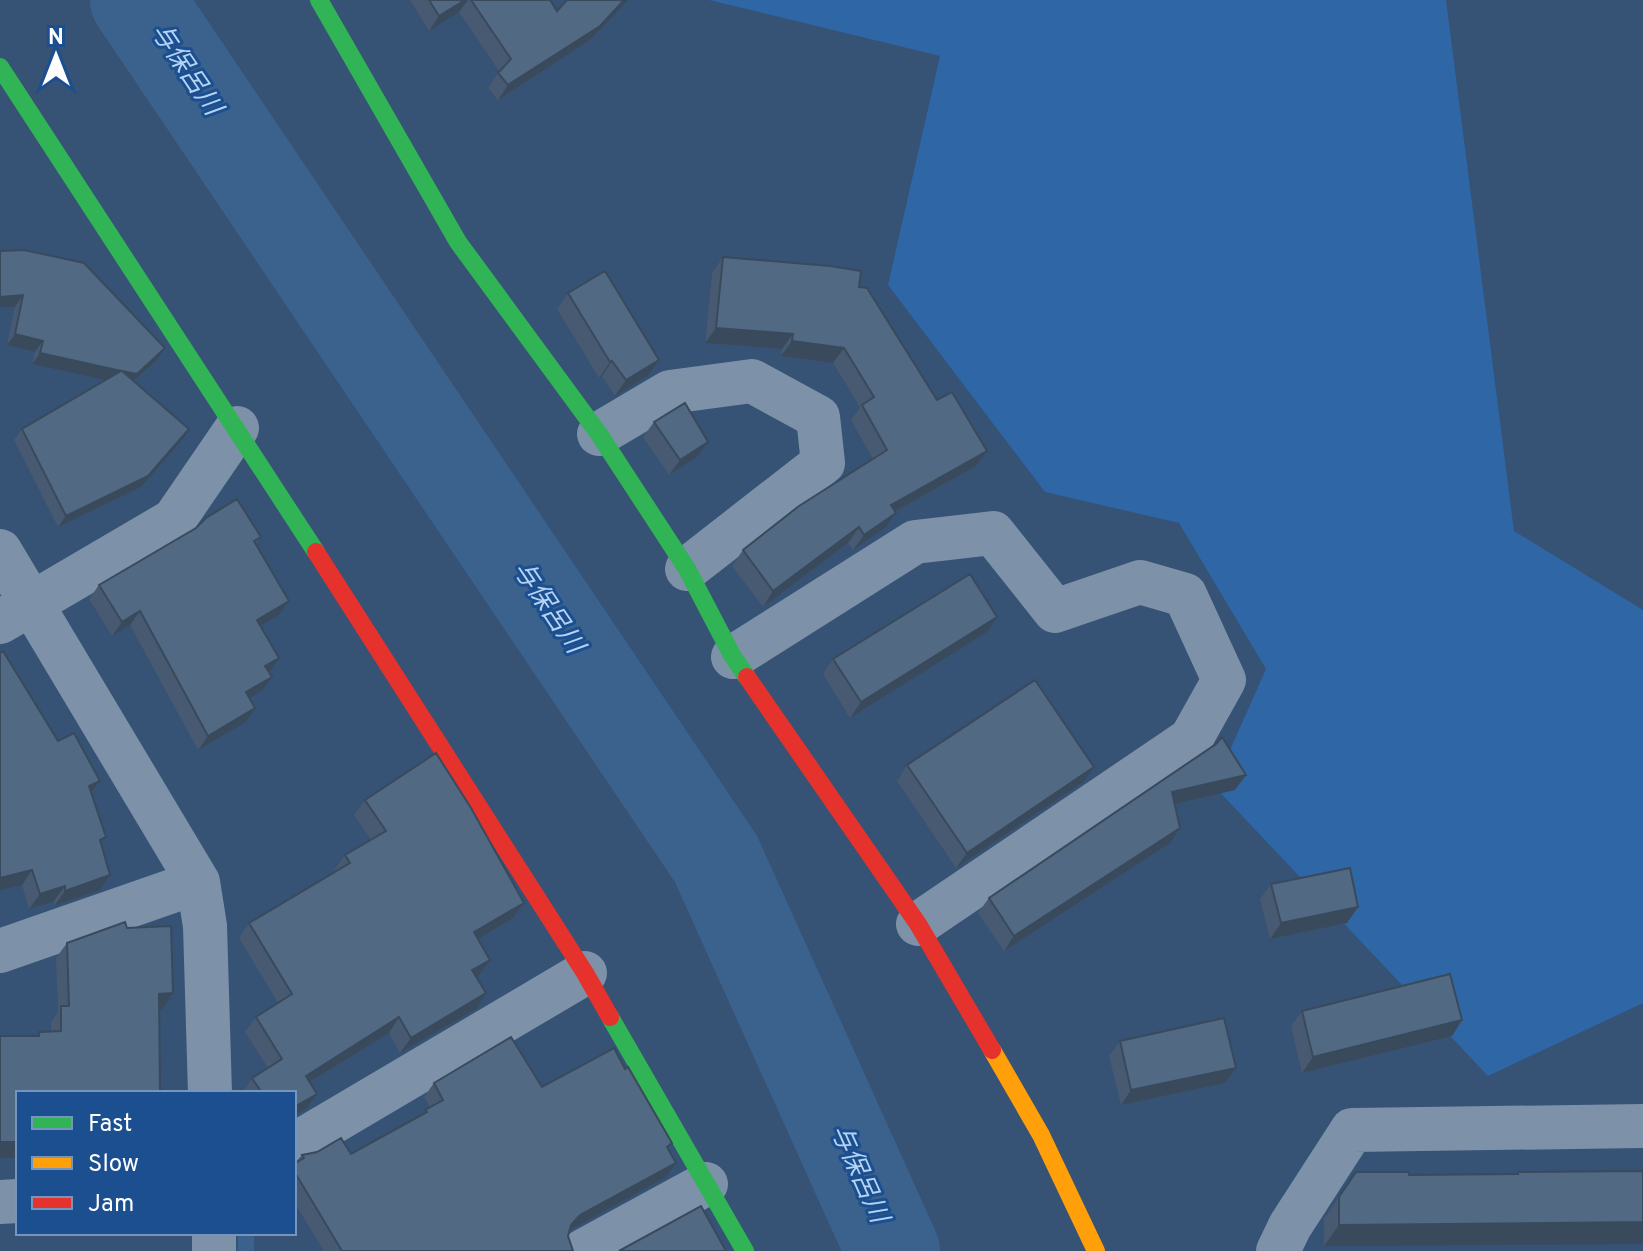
<svg xmlns="http://www.w3.org/2000/svg" width="1643" height="1251" font-family="Overpass,'Noto Sans JP',sans-serif">
	<rect width="100%" height="100%" fill="#365274"/>
	<path fill="#2f66a5" d="M709,0H1446L1514,531L1643,610V1003L1488,1076L1214,786L1266,669L1179,523L1045,492L888,285L940,56Z"/>
	<g fill="none" stroke-linecap="round" stroke-linejoin="round">
		<path stroke="#3b618d" stroke-width="16" d="M246,1233V1251"/>
		<path stroke="#3b618d" stroke-width="94" d="M137,0L716,859L893,1251"/>
		<path stroke="#7d92a8" stroke-width="44" d="M599,434L670,392L752,381L818,417L823,463L687,569
			M0,551L198,882L205,926L210,1093
			M0,622L174,520L237,428
			M733,657L915,542L993,533L1055,611L1140,582L1185,595L1224,680L1191,739L918,924
			M0,951L198,882
			M294,1145L585,973
			M0,1202L18,1201
			M214,1233V1251
			M583,1251L706,1184
			M1278,1251L1290,1226L1352,1130L1643,1126"/>
		<path stroke="#30b455" stroke-width="18" d="M319,0L458,242L599,434L687,569L733,657L747,677
			M0,67L316,552
			M610,1017L745,1251"/>
		<path stroke="#ff9f0a" stroke-width="18" d="M992,1050L1041,1135L1096,1251"/>
		<path stroke="#e5322d" stroke-width="18" d="M316,552L585,973L610,1017
			M747,677L918,924L992,1050"/>
	</g>
	<path fill="#475a72" d="M410,0H550L557,11L590,40L498,100L488,88L499,71L459,12L429,31Z
		M0,251L165,348L157,360L134,381L182,440L141,487L58,527L14,440L22,429L105,380L32,364L35,352L7,345L15,307Z
		M723,257L859,287L976,466L895,512L885,528L853,550L848,543L763,607L732,566L743,550L873,459L851,420L860,407L833,363L781,356L782,349L705,343L712,273Z
		M568,293L659,360L648,376L615,396L602,376L599,378L557,309Z
		M654,422L708,442L697,457L669,475L643,437Z
		M261,537L256,544L279,615L260,626L269,672L262,691L250,698L255,708L246,722L198,750L130,625L112,636L89,599L99,585Z
		M997,617L987,632L850,718L823,674L833,659Z
		M58,741L100,781L92,793L101,844L110,875L100,890L54,906V901L29,909L22,885Z
		M1216,744L1246,775L1235,790L1175,804L1170,843L1004,951L978,913L989,898Z
		M907,765L1083,782L956,868L897,781Z
		M365,800L524,903L513,918L478,939L490,960L479,975L476,977V1009L400,1053L389,1033L310,1082L306,1109L294,1116V1093H242L252,1078L268,1068L245,1032L256,1017L278,1003L239,938L249,923L336,872L334,870L345,855L371,840L354,815Z
		M1271,884L1358,907L1347,923L1270,939L1260,899Z
		M127,928L173,993L163,1009H159L18,1158H0L37,1036L39,1032H51V1022L58,1012L56,958L67,943Z
		M1302,1011L1462,1020L1452,1036L1302,1073L1291,1026Z
		M1120,1041L1236,1068L1225,1083L1121,1105L1109,1056Z
		M625,1069L672,1143L668,1149L666,1177L570,1230L568,1236L573,1251H324L294,1202V1164L302,1155L351,1154L422,1115L425,1110L430,1108L424,1097L434,1083L542,1087Z
		M1643,1171L1324,1246V1219L1356,1172L1409,1175L1517,1174L1518,1172Z"/>
	<path fill="#394a5c" d="M465,0H468L459,12L429,31L439,16Z
		M624,0H628L590,40L498,100L508,85Z
		M23,295L15,307H0V297Z
		M716,328L793,334L782,349L705,343Z
		M15,334L43,341L35,352L7,345Z
		M792,341L844,348L833,363L781,356Z
		M165,348L157,360L129,385L122,371Z
		M40,353L121,371L114,382L32,364Z
		M659,360L648,376L615,396L626,380Z
		M612,361L602,376L599,378L610,362Z
		M189,429L182,440L141,487L58,527L66,516Z
		M708,442L697,457L669,475L680,460Z
		M987,451L976,466L880,520L891,505Z
		M896,513L885,528L853,550L864,535Z
		M859,527L848,543L763,607L773,591Z
		M289,601L279,615L247,634L257,620Z
		M140,611L130,625L112,636L122,622Z
		M997,617L987,632L850,718L861,702Z
		M279,658L270,672L256,680L265,666Z
		M272,677L262,691L236,706L246,692Z
		M255,708L246,722L198,750L208,736Z
		M1094,767L1083,782L956,868L967,853Z
		M1246,775L1235,790L1162,807L1172,792Z
		M100,781L89,796V786Z
		M1180,828L1170,843L1004,951L1014,936Z
		M32,870L22,885L0,890V878Z
		M110,875L100,890L54,906L65,891Z
		M65,886L54,901L29,909L40,894Z
		M524,903L513,918L463,948L474,932Z
		M1358,907L1347,923L1270,939L1281,923Z
		M490,960L479,975L462,985L472,970Z
		M173,993L163,1009H148L159,994Z
		M486,993L476,1009L400,1053L411,1038Z
		M399,1017L389,1033L295,1091L306,1076Z
		M1462,1020L1452,1036L1302,1073L1313,1057Z
		M1236,1068L1225,1083L1121,1105L1131,1090Z
		M317,1094L306,1109L294,1116V1107Z
		M0,1142H18V1158H0Z
		M676,1163L666,1177L570,1230L561,1239L571,1225L580,1215Z
		M1643,1222V1244L1324,1246L1339,1225Z"/>
	<path fill="#526984" stroke="#394a5c" stroke-width="2" d="M429,0H465L439,16Z
		M471,0H550L557,11L567,0H624L600,26L508,85L498,73L511,59Z
		M24,250L84,263L165,348L137,374L122,371L189,429L148,476L66,516L22,429L121,371L40,353L43,341L15,334L23,295L0,297V251Z
		M723,257L830,266L861,271L859,287L867,288L937,400L952,392L987,451L891,505L896,513L864,535L859,527L773,591L743,550L799,506L887,450L862,405L874,397L844,348L792,341L793,334L716,328Z
		M605,271L659,360L626,380L612,361L610,362L568,293Z
		M685,403L708,442L680,460L654,422Z
		M237,499L261,537L254,541L289,601L257,620L279,658L265,666L272,677L246,692L255,708L208,736L140,611L122,622L99,585L196,528L206,518Z
		M970,574L997,617L861,702L833,659Z
		M3,651L58,741L74,733L100,781L89,786L106,837L100,840L110,875L65,891V886L40,894L32,870L0,878V653Z
		M1035,680L1094,767L967,853L907,765Z
		M1222,737L1246,775L1172,792L1180,828L1014,936L989,898L1216,744Z
		M436,753L471,808L524,903L474,932L490,960L472,970L486,993L411,1038L399,1017L306,1076L317,1094L294,1107V1093H262L252,1078L282,1059L256,1017L292,994L249,923L350,863L345,855L386,831L365,800Z
		M1350,868L1358,907L1281,923L1271,884Z
		M125,922L127,928L171,926L173,993L159,994L160,1093H18V1142H0V1036H39V1032L61,1031V1006H69L67,943Z
		M1450,974L1462,1020L1313,1057L1302,1011Z
		M1224,1018L1236,1068L1131,1090L1120,1041Z
		M511,1037L542,1087L614,1048L625,1069L628,1067L672,1143L667,1147L676,1163L580,1215L571,1225L568,1236L573,1251H342L294,1171V1164L304,1158L302,1155L317,1152L341,1138L351,1154L427,1112L425,1110L443,1100L434,1083Z
		M1643,1171V1222L1339,1225V1197L1356,1172H1409V1175L1518,1174V1172Z
		M701,1206L726,1251H619Z"/>
	<g text-anchor="middle" dominant-baseline="central" stroke-width="6" stroke-linejoin="round" paint-order="stroke">
		<g font-size="26" font-style="italic" fill="#b5d3f5" stroke="#1b4f8f">
			<text transform="translate(185 70) rotate(56)">与保呂川</text>
			<text transform="translate(547 608) rotate(56)">与保呂川</text>
			<text transform="translate(858 1174) rotate(66)">与保呂川</text>
		</g>
	</g>
	<rect x="16" y="1091" width="280" height="144" fill="#1b4f8f" stroke="#7695bc" stroke-width="2"/>
	<rect x="32" y="1117" width="40" height="12" fill="#30b455" stroke="#7695bc" stroke-width="2"/>
	<text x="88" y="1131" font-size="24" fill="#ffffff">Fast</text>
	<rect x="32" y="1157" width="40" height="12" fill="#ff9f0a" stroke="#7695bc" stroke-width="2"/>
	<text x="88" y="1171" font-size="24" fill="#ffffff">Slow</text>
	<rect x="32" y="1197" width="40" height="12" fill="#e5322d" stroke="#7695bc" stroke-width="2"/>
	<text x="88" y="1211" font-size="24" fill="#ffffff">Jam</text>
	<g transform="translate(56 56)" stroke="#1b4f8f" stroke-width="6" paint-order="stroke">
	<path d="M0-6L14 30L0 20L-14 30Z" fill="#ffffff"/>
	<text y="-12" font-size="22" font-weight="bold" text-anchor="middle" fill="#ffffff">N</text>
	</g>
</svg>
